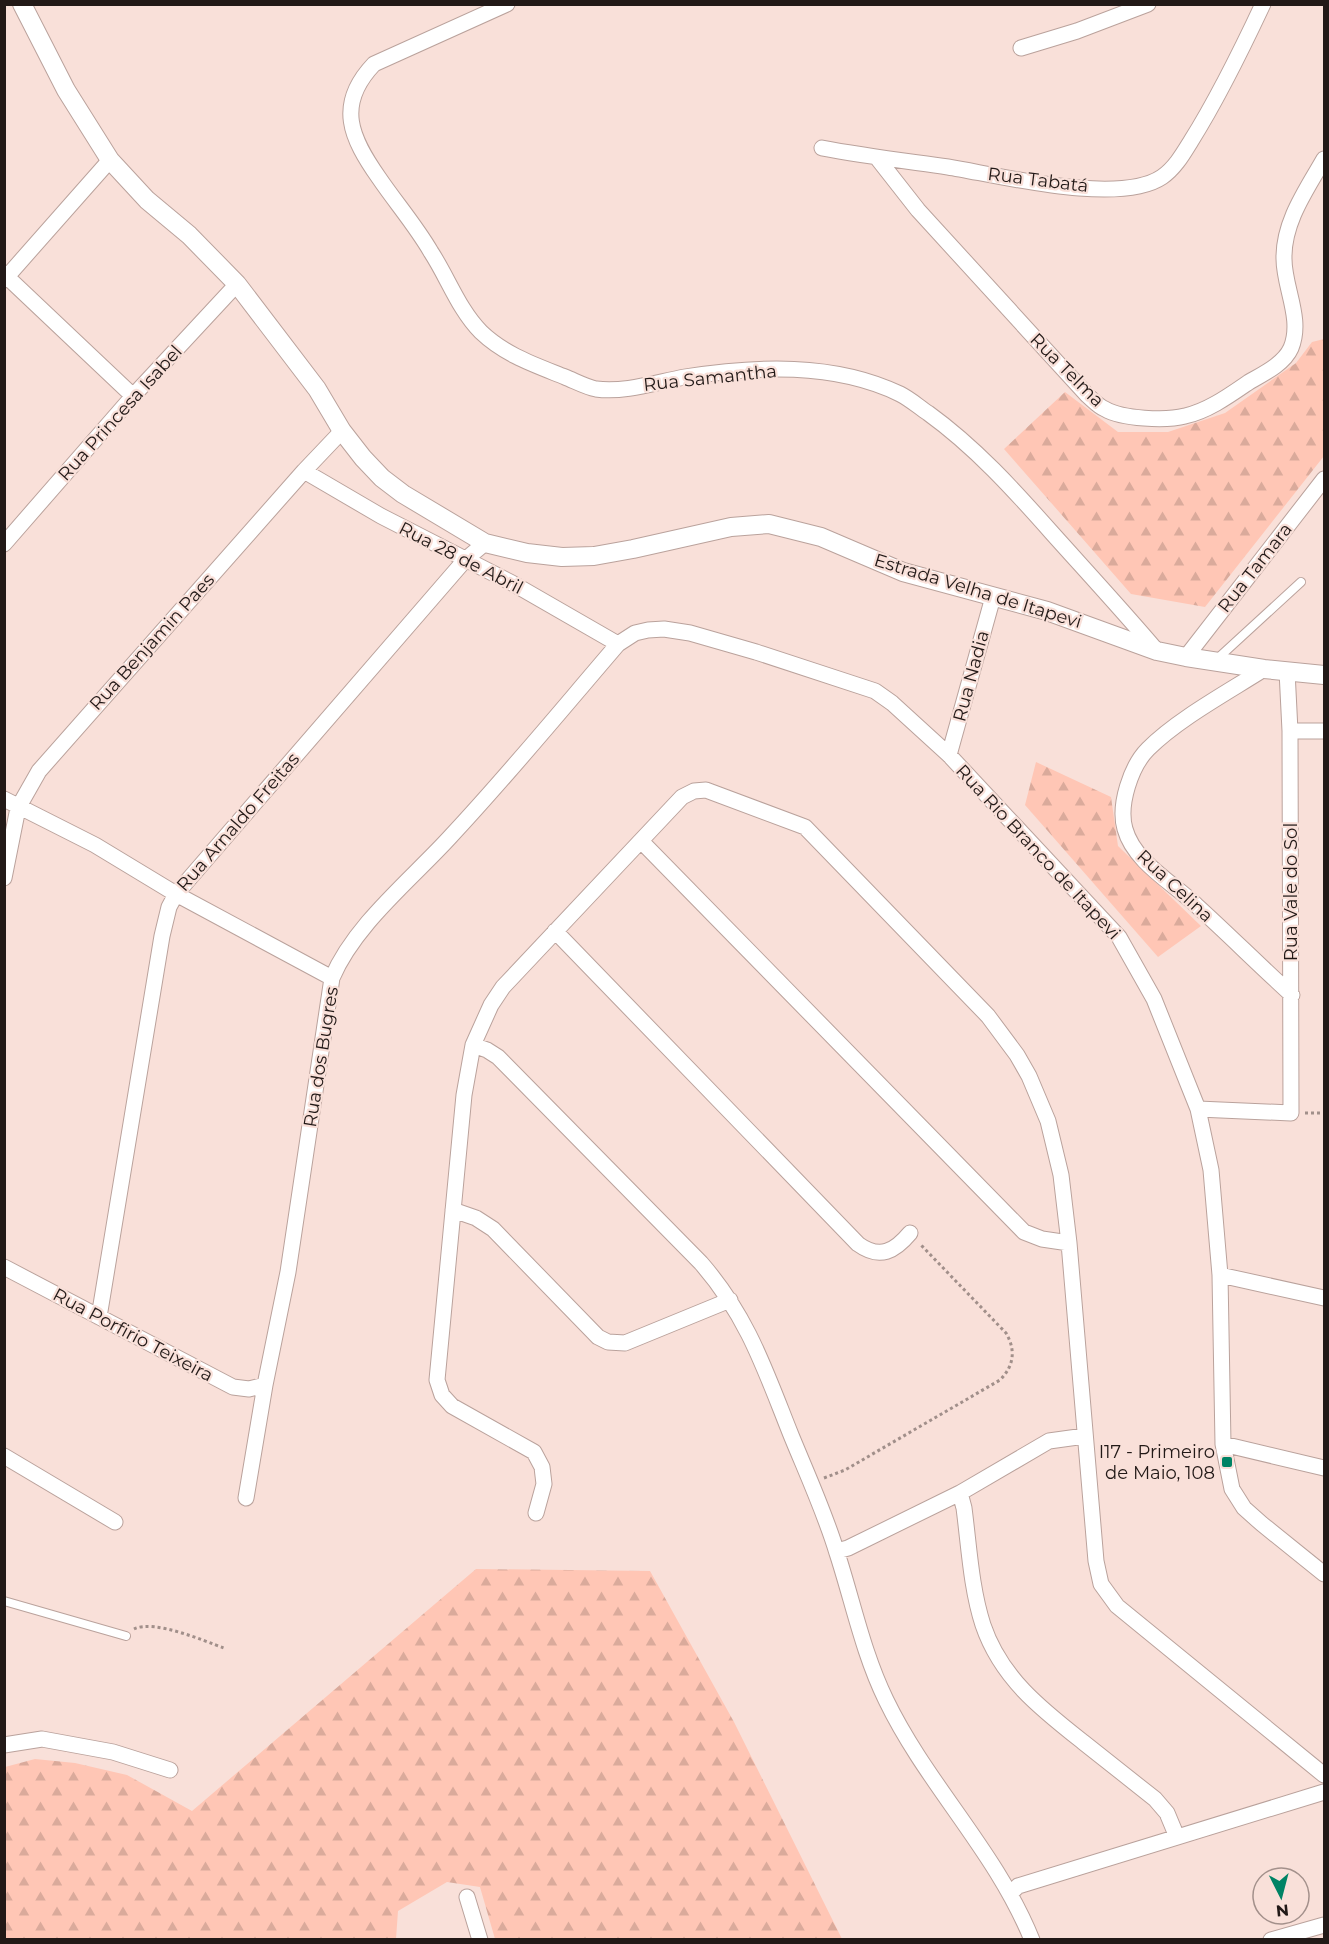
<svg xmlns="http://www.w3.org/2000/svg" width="1329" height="1944" font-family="Montserrat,sans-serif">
	<defs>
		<pattern id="forest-firs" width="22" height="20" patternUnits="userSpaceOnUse" patternTransform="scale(1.5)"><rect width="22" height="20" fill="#ffc6b5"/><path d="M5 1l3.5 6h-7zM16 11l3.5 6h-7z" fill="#daaa9b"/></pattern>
	</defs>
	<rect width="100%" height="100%" fill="#f9e0d9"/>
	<path fill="url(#forest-firs)" d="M1324,339V456L1205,607L1131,594L1004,449L1065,392L1118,432H1168L1225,413L1296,363L1312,342Z
		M1036,762L1111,797L1118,846L1201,926L1158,957L1025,805Z
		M476,1569L650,1571L734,1722L842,1939H495L480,1887L447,1882L398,1911L396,1939H5V1767L35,1759L75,1763L127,1775L192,1811Z"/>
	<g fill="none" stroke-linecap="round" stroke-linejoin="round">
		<g stroke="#baa29c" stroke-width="10">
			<path id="service" d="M1216,660L1301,582
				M4,1601L126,1636"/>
		</g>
		<g stroke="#baa29c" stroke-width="17">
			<path id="minor" d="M507,4L374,64C335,105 351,138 379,178C396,203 416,226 431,252C448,278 459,310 481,332C505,355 535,365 565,377C575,381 586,387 596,389C625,393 657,382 685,377C755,366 834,362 900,394C910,399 919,407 928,413C975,447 1014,490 1052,533C1087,572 1123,611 1157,651
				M1021,48L1077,31L1148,4
				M822,148C864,156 906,161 948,167C998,175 1119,206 1162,177C1175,168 1183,154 1191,141C1218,98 1241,51 1263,4
				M878,159L918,210L1087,395C1093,400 1098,406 1105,409C1122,419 1166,421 1185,416C1208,411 1230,395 1249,382C1263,374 1284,364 1291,348C1303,319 1284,288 1284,259C1283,222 1307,189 1324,159
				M4,274L133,396
				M4,280L110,160
				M304,471L381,516L512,583L618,644
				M4,544L133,396L237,284
				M1186,657L1324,479
				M1264,669C1228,692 1178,719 1148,749C1131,766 1118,805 1125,829C1134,862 1173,883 1196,905C1228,934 1259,965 1292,995
				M1290,731H1324
				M949,755L993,597
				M4,799L95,845L176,894L332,978
				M641,841L1024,1232L1042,1239L1069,1243
				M4,878L18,808L39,771L304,471L342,431
				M555,931L858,1244C880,1260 895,1251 910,1233
				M473,1045L487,1050L498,1057L701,1263C748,1317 765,1370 791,1435C807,1474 825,1513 837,1553C853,1602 863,1653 886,1700C927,1785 996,1851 1032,1940
				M1198,1109L1291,1113L1290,731L1287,671
				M453,1210L476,1218L493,1229L598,1337L608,1342L625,1343L730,1300
				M4,1267L233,1387L249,1389L265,1385
				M1220,1275L1324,1298
				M99,1317L162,936L169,907L176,894L465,560L485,543
				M1223,1444L1324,1468
				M4,1456L115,1522
				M960,1493L964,1508C969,1546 971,1588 983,1625C1001,1678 1041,1709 1083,1742C1107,1761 1131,1780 1155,1799L1167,1813L1177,1837
				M246,1498L265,1385L288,1272L332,978C355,924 411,880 451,836C509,774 563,708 618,644L635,633L648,630L664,629L690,633L756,652L875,691L892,703L949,755L1119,937L1154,999L1198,1109L1211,1170L1220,1275L1223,1444L1232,1489L1244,1508L1262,1524L1324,1574
				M536,1513L544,1484L542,1467L534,1452L452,1406L442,1395L437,1380L464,1095L473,1045L491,1005L503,987L682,797L694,791L706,790L805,827L988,1016L1017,1055L1029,1076L1048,1121L1061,1175L1069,1243L1096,1561L1101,1584L1117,1606L1324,1775
				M837,1551L848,1548L960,1493L1049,1441L1085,1436
				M4,1745L42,1739L113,1752L170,1770
				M1010,1894L1018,1886L1324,1792
				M467,1897L480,1940
				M1271,1940L1324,1925"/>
		</g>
		<g stroke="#baa29c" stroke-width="20">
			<path id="tertiary" d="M22,4L66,90L110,160L147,200L189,235L237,284L317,389L342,431L363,458L382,478L403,494L485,543L527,553L562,557L594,556L633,549L731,527L769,524L821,537L903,572L1047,611L1157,651L1186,657L1264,669L1324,675"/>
		</g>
		<path stroke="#a18f8a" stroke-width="3" stroke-dasharray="3 3" stroke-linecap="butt" d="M1305,1113H1324
			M824,1478L845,1470L1000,1380C1014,1366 1016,1350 1006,1333L920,1244
			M134,1629C154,1619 204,1641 224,1648"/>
		<use href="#service" stroke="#fff" stroke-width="8"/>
		<use href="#minor" stroke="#fff" stroke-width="15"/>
		<use href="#tertiary" stroke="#fff" stroke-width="18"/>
	</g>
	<rect fill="#008365" stroke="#f9e0d9" stroke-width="2" x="1221" y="1456" width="12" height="12" rx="3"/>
	<g text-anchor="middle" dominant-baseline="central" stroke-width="4.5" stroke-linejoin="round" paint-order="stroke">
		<g font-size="18" fill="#221917" stroke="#f9e0d9">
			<text transform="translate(1038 180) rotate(7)">Rua Tabatá</text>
			<text transform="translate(1067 370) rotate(45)">Rua Telma</text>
			<text transform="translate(710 378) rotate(-6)">Rua Samantha</text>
			<text transform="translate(120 413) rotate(-48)">Rua Princesa Isabel</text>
			<text transform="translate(461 558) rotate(27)">Rua 28 de Abril</text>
			<text transform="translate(1255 568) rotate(-52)">Rua Tamara</text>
			<text transform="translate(978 591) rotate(17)">Estrada Velha de Itapevi</text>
			<text transform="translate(152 642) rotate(-48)">Rua Benjamin Paes</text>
			<text transform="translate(971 676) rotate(-75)">Rua Nadia</text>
			<text transform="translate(238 822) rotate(-49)">Rua Arnaldo Freitas</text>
			<text transform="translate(1038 852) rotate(47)">Rua Rio Branco de Itapevi</text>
			<text transform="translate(1175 886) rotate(43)">Rua Celina</text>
			<text transform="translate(1291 892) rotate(-90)">Rua Vale do Sol</text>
			<text transform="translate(321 1057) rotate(-81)">Rua dos Bugres</text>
			<text transform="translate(133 1335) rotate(28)">Rua Porfirio Teixeira</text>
		</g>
		<g font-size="18" fill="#221917" stroke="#f9e0d9" text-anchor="end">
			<text x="1215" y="1452">I17 - Primeiro<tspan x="1215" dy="21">de Maio, 108</tspan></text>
		</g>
	</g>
	<rect width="1329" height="1944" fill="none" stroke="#221917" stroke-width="12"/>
	<g transform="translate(1281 1896) rotate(174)"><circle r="28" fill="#f9e0d9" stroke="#a3908b" stroke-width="1.5"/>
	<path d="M0-4.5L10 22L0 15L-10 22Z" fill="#008365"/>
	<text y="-9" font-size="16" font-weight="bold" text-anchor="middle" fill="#221917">N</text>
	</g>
</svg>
